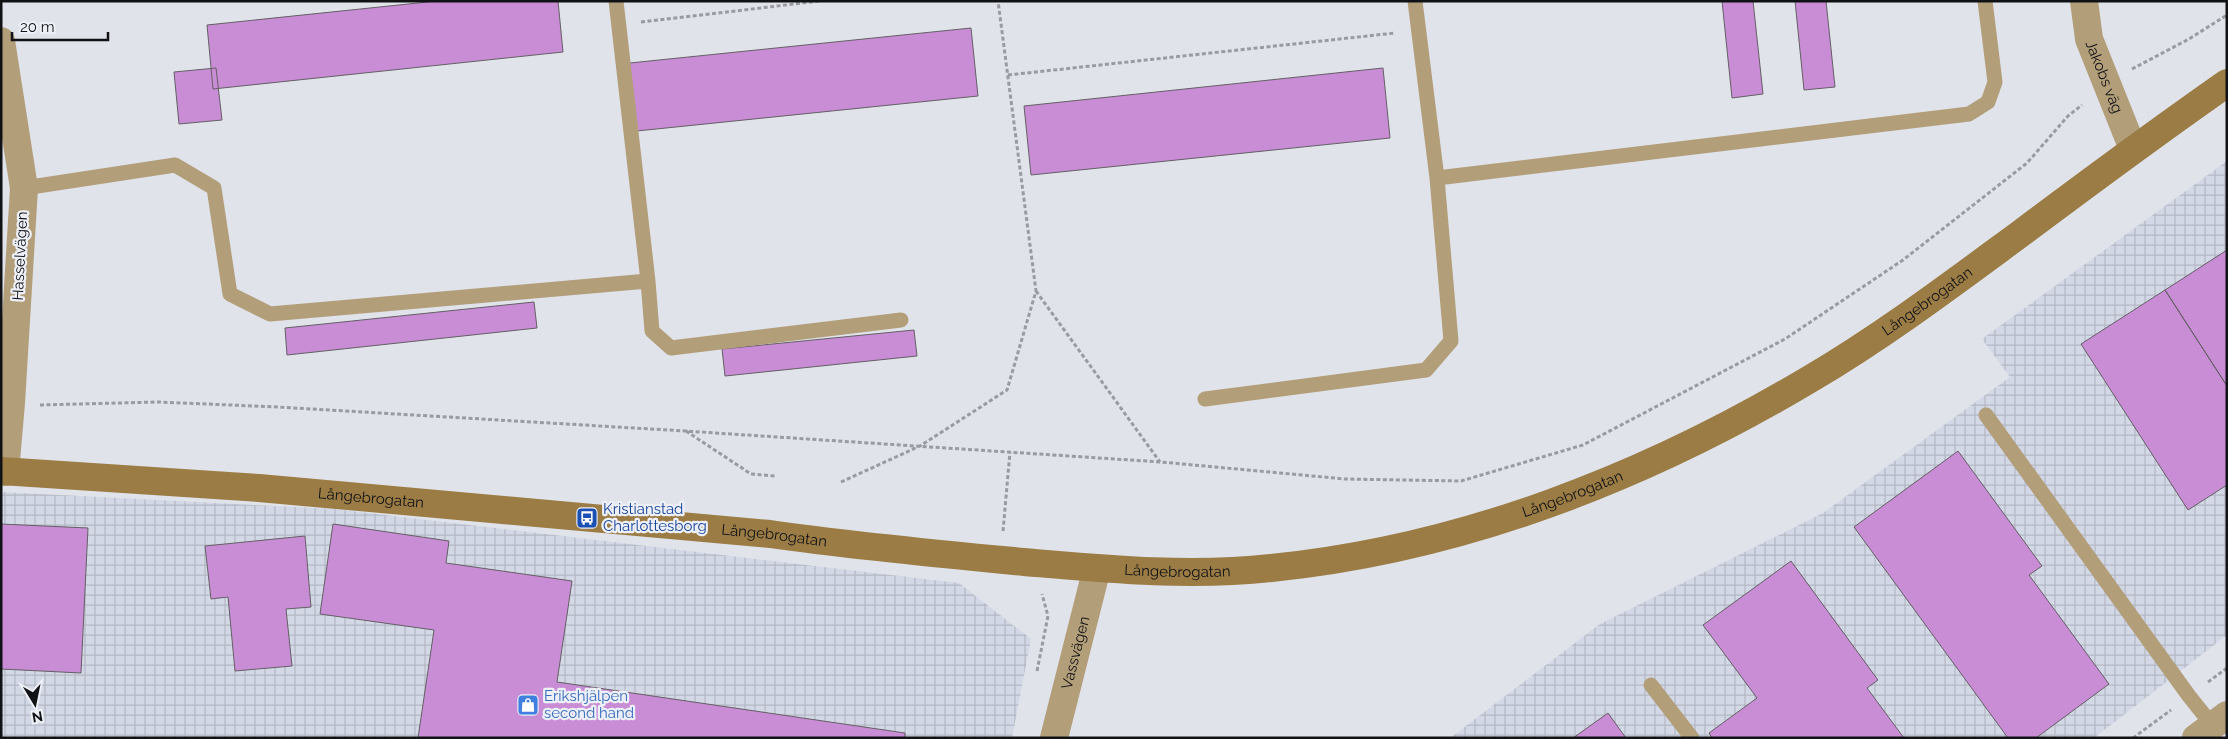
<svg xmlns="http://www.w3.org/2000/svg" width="2228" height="739" font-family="Raleway,sans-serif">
	<defs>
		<pattern id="industrial-grid" width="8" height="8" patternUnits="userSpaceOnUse" patternTransform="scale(1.25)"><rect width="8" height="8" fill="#d3d8e6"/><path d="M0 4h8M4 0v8" fill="none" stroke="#b4b8c4"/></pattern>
	</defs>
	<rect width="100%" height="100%" fill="#e0e3ea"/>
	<path fill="url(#industrial-grid)" d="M2227,161V635L2094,738H1450L1600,624L1823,513L2010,377L1982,339Z
		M1,492L334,509L959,583L1031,639L1012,738H1Z"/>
	<path fill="#c98dd6" stroke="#645f65" d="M437,1H558L563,52L213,89L207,25Z
		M1722,1H1753L1763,94L1732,98Z
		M1795,1H1826L1835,87L1804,90Z
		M971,28L978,96L627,132L620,64Z
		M216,68L222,120L179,124L174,72Z
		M1383,68L1390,138L1031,175L1024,106Z
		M2227,250V386L2165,290Z
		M2165,290L2227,386V485L2188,510L2081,344Z
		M534,302L537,328L287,355L285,328Z
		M914,330L917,356L725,376L722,349Z
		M1958,451L2042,566L2029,575L2109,684L2036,738H2008L1854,527Z
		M1,524L88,528L81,673L1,669Z
		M333,524L449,541L446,563L572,581L557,682L905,733V738H418L434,630L320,614Z
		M305,536L311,607L286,609L292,666L235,671L228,597L211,599L205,546Z
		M1791,561L1878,680L1867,688L1904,738H1712L1709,733L1757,698L1703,625Z
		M1608,713L1626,738H1573Z"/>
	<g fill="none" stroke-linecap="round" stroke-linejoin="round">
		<path stroke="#999ba1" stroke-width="3" stroke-dasharray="4 2.5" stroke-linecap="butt" d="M641,22L820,1
			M2132,69L2189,39L2227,15
			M1008,75L1395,33
			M1036,291L1160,462
			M40,405L158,402L278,407L685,431L1161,462L1345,479L1461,481L1583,445L1785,339L1903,260L2027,163L2068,116L2082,105
			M686,431L751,474L775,476
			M841,482L920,446L1007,390L1036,291L998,1
			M1003,531L1010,452
			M1037,671L1048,616L1042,594
			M2208,682L2227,668
			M2133,738L2171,710"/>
		<path stroke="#b39e7a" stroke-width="15" d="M616,1L648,281
			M1415,1L1437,178
			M24,188L175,165L214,188L230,294L270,314L648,281L652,331L671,348L901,320
			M1205,399L1426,370L1451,341L1437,178L1969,114L1988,102L1995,82L1985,1
			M1986,415L2189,696L2213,726
			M1651,685L1692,738"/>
		<g stroke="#b39e7a" stroke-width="28">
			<path id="s1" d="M2084,1L2089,39L2133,149"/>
			<path d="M1,41L24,188L11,403L5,472"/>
			<path id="s2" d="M1054,738L1097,568"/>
			<path d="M2196,738L2227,715"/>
		</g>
		<path stroke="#9b7c44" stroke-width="28" id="s3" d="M1,471L259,488L770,534C854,546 939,554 1024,562C1106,569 1189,577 1271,568C1462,549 1646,477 1810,379C1883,336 1952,284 2020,234C2088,183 2157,132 2227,83"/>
	</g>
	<defs>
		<g id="bus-square" transform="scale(1.125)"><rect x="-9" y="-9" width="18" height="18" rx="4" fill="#1a4fb4" stroke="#eef0f7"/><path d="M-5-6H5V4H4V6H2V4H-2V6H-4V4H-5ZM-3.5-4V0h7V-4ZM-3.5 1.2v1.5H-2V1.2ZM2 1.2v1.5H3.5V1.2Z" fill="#fff"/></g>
		<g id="shop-square" transform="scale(1.125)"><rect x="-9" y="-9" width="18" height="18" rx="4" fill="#3f7fe0" stroke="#eef0f7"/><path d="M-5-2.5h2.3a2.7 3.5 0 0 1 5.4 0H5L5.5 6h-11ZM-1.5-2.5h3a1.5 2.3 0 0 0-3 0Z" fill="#fff"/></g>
	</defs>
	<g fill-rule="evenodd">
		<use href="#bus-square" x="587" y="518"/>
		<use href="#shop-square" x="528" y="705"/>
	</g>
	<g text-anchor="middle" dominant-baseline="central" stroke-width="4.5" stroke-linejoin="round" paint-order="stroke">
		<g font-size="15" fill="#111215" stroke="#eef0f7">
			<text stroke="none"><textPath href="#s1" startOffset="79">Jakobs väg</textPath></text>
			<text transform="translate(20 256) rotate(-87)">Hasselvägen</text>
			<text stroke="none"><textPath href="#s3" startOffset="1991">Långebrogatan</textPath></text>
			<text stroke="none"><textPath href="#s3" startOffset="1586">Långebrogatan</textPath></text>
			<text stroke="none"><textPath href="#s3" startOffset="371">Långebrogatan</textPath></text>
			<text stroke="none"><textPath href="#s3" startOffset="776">Långebrogatan</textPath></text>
			<text stroke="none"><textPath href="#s3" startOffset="1181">Långebrogatan</textPath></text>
			<text stroke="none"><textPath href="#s2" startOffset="88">Vassvägen</textPath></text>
		</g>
		<g font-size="15" fill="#164399" stroke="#eef0f7" text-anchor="start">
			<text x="603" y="509">Kristianstad<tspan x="603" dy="17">Charlottesborg</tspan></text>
		</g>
		<g font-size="15" fill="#366cbe" stroke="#eef0f7" text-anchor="start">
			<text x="544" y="696">Erikshjälpen<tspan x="544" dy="17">second hand</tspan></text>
		</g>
	</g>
	<rect width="2228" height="739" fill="none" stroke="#111215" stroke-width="5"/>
	<g transform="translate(35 704) rotate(170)" stroke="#eef0f7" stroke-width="4" paint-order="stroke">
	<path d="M0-4L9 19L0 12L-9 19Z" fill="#111215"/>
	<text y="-8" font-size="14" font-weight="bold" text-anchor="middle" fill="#111215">N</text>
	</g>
	<path d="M12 32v8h96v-8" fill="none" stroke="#111215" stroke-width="2.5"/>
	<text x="20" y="32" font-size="15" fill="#111215" stroke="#eef0f7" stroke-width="4" paint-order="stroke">20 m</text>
</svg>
